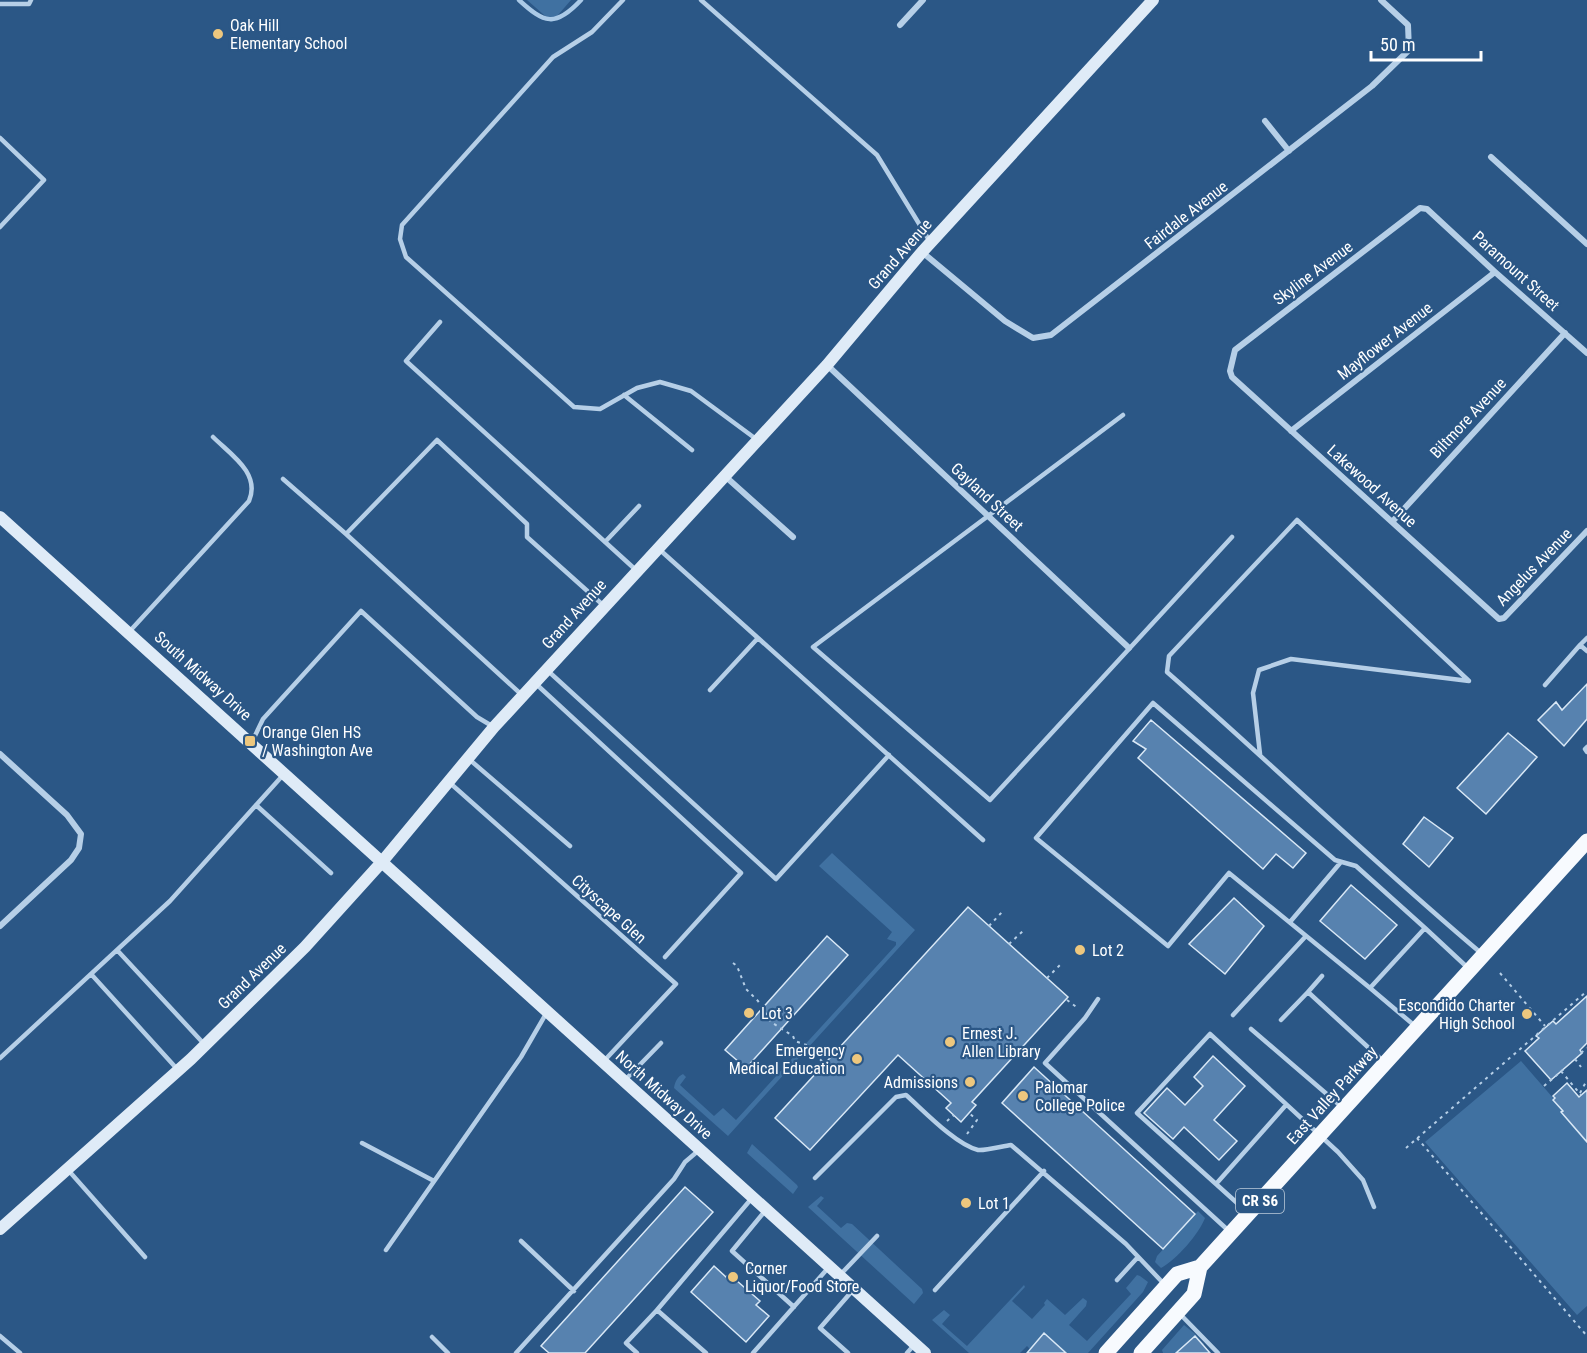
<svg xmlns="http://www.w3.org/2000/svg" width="1587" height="1353" font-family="'Roboto Condensed',sans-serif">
	<rect width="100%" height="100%" fill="#2b5786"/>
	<path fill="#4071a1" d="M527,0H571L552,22Z
		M832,853L915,930L728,1136L674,1088C675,1082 677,1077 683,1074L686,1077L680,1085L714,1116L723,1108L736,1120L896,945V942L887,939L892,932L819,866Z
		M1521,1061L1587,1137V1306L1577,1315L1425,1142Z
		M752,1144L797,1185L798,1187L793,1194L747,1153Z
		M821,1196L824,1198L817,1206L841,1228L847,1223L852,1224L922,1289L923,1293L914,1304L808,1207Z
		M1198,1211L1205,1218C1199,1234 1177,1259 1161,1268L1155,1262L1157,1256Z
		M1137,1275L1140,1276L1148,1282L1143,1292L1088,1353H1066L1044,1334L1030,1349L1027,1346L1020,1353H969L932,1320L944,1310L950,1315L942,1324L967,1346L1024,1285L1025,1287L1012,1301L1032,1319L1045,1305L1044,1303L1047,1299L1065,1315L1083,1298L1087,1301L1086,1306L1069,1325L1087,1341L1131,1294L1126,1288Z
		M1184,1325L1194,1333L1204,1344L1203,1346L1195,1336L1178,1353H1163L1162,1350Z"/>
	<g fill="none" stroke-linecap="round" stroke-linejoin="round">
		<path stroke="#abcae7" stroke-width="4.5" d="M519,0C544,23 555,28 581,0"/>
	</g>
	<path fill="#5782af" stroke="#d9e8f6" stroke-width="1.5" d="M1587,684V719L1564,746L1538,720L1556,702L1562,710Z
		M1151,720L1306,853L1293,868L1276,854L1263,869L1138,758L1146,749L1133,741Z
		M1508,733L1537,757L1486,814L1457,788Z
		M1424,817L1453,838L1429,867L1403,844Z
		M1351,885L1397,925L1365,959L1320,921Z
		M1234,898L1264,926L1225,974L1189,944Z
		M968,907L1068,997L972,1102L976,1105L961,1122L946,1108L951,1103L898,1055L810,1150L775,1118Z
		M827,936L848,955L746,1068L725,1050Z
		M1587,996V1043L1580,1050L1582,1053L1551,1080L1525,1051L1539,1038L1536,1036L1546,1027L1553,1021L1556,1024Z
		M1213,1056L1245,1086L1214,1120L1237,1141L1219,1160L1184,1127L1173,1139L1144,1113L1167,1088L1185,1105L1203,1086L1194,1077Z
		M1034,1067L1195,1214L1163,1249L1002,1103Z
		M1567,1083L1579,1097L1587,1090V1142L1561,1112L1563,1111L1553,1100L1555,1098L1553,1096Z
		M685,1187L713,1212L585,1353H549L541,1346Z
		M714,1266L726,1277L729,1274L760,1301L756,1305L769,1316L746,1342L691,1292Z
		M1044,1333L1066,1353H1027Z
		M1195,1336L1210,1353H1176Z"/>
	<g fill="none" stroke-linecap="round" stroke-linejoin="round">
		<path stroke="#b6cfe7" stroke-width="2" stroke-dasharray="3 4.5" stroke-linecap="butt" d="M989,926L1002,912
			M1009,944L1023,931
			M733,963L737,966L746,989L758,1001L771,1022L793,1036L795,1041L809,1046L825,1065
			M1500,973L1545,1026
			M1047,978L1060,965
			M1067,1000L1079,1009
			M1581,1053L1587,1048
			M1575,1059L1581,1067
			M1561,1071L1581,1095
			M1544,1086L1565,1068
			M912,1088L917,1082
			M1580,1093L1587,1080
			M947,1121L954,1115
			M967,1134L977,1120L969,1113
			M1417,1138L1587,1336
			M1406,1148L1587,991"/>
		<path stroke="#b6cfe7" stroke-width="4.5" d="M623,0L592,32L553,57L402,225L400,239L406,257L574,407L600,409L637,388L660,382L691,391L756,439
			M701,0L877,155L929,240
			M0,4H29L31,0
			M0,138L44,180L0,227
			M440,322L406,361L637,571
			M624,395L692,450
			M1123,415L813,647L990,800L1232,537
			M283,479L346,534
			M605,542L639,506
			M660,550L983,840
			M129,632L249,501C261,473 230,454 213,437
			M1587,638L1580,645L1587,651
			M547,670L776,879L889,755
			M535,683L741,873L665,957
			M1545,685L1580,645
			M710,690L758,638
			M523,696L346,534L437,440L527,524V537L603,605
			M252,742L263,719L361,611L477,717L492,726
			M1587,747L1585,749L1587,752
			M1260,754L1253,693L1259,670L1291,659L1469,681L1297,520L1169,656L1167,672C1273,765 1374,863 1481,953
			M470,760L570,846
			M450,783L676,984L603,1062
			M256,805L331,873
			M1290,922L1341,862
			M117,950L205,1045
			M91,974L178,1070
			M1322,976L1308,992L1383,1061
			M1370,988L1229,873L1168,946L1036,838L1153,703L1335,860L1356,866L1425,928
			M1098,999L1085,1018L1045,1063L1230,1232
			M1233,1015L1306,936
			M1281,1020L1308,992
			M1415,1026L1370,988L1425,928L1468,968
			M1251,1029L1343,1108
			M0,1058L170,901L284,774
			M625,1080L661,1043
			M362,1143L434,1181
			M69,1171L145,1257
			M815,1178L896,1097L906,1095C923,1110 956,1145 978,1150C985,1151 1003,1146 1011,1145L1126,1244L1165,1285
			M1216,1184L1286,1105
			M765,1211L732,1251L794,1307
			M1246,1211L1137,1113L1210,1034L1338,1152L1363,1180L1374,1207
			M521,1241L574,1291
			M386,1250L521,1057L547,1012
			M840,1275L877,1236
			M1117,1280L1138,1257
			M935,1290L1044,1171
			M657,1310L752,1198
			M1180,1314L1218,1353
			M0,1336L20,1353
			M432,1337L448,1353
			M516,1353L674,1179L685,1162L698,1151
			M637,1353L626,1343L657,1310L706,1353
			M753,1353L829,1267
			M848,1353L820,1328L853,1290
			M907,1353L915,1344"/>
		<path stroke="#b6cfe7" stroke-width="6" d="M900,25L923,0
			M1265,121L1289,151
			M1491,157L1587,244
			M922,252L1005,321L1033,338L1051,335L1372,86L1409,50L1408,25L1381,0
			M1587,353L1495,272L1427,209L1420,208L1235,350L1230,371L1232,377L1499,619L1504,618L1587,531
			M827,365L1129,648
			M1291,431L1495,272
			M726,477L793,537
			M1392,522L1565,333
			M0,754L67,815L81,834L79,848L71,860L0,926"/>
		<path stroke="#dfebf7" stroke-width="12" d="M0,517L925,1353
			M0,1229L191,1059L305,947L381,863L494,727L827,365L922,252L1153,0"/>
		<path stroke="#f7fafe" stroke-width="15" d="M1106,1353L1177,1274L1200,1267L1587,841
			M1141,1353L1194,1294L1200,1267"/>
	</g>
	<g fill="#edc77e" stroke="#2b5786" stroke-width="2">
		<circle cx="218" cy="34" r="6"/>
		<rect x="244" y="735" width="12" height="12" rx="3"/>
		<circle cx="1080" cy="950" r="6"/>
		<circle cx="749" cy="1013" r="6"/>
		<circle cx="1527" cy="1014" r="6"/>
		<circle cx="950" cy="1042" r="6"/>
		<circle cx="857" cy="1059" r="6"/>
		<circle cx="970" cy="1082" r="6"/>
		<circle cx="1023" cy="1096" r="6"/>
		<circle cx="966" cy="1203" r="6"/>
		<circle cx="733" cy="1277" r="6"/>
	</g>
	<g text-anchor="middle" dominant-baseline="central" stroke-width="4.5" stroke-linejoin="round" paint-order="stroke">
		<rect fill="#2b5786" stroke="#bfcddb" stroke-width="1.5" x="1236" y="1189" width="48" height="24" rx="4.5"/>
		<g font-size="15" font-weight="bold" fill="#fff">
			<text x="1260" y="1201">CR S6</text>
		</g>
		<g font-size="16" fill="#fff" stroke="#2b5786" text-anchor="start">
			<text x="230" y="25">Oak Hill<tspan x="230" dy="18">Elementary School</tspan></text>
			<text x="262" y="732">Orange Glen HS<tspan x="262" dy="18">/ Washington Ave</tspan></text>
			<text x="1092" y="950">Lot 2</text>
			<text x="1515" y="1005" text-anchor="end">Escondido Charter<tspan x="1515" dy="18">High School</tspan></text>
			<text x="761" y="1013">Lot 3</text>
			<text x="962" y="1033">Ernest J.<tspan x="962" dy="18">Allen Library</tspan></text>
			<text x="845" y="1050" text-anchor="end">Emergency<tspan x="845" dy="18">Medical Education</tspan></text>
			<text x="958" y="1082" text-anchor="end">Admissions</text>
			<text x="1035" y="1087">Palomar<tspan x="1035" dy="18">College Police</tspan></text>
			<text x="978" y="1203">Lot 1</text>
			<text x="745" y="1268">Corner<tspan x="745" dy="18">Liquor/Food Store</tspan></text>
		</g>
		<g font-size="16" fill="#fff" stroke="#2b5786">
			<text transform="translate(1186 215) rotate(-38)">Fairdale Avenue</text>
			<text transform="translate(900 254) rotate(-49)">Grand Avenue</text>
			<text transform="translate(1516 271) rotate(42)">Paramount Street</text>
			<text transform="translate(1313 273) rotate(-37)">Skyline Avenue</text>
			<text transform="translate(1385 341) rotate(-38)">Mayflower Avenue</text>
			<text transform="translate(1468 418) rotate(-47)">Biltmore Avenue</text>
			<text transform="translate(1372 486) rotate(42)">Lakewood Avenue</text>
			<text transform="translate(987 497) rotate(43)">Gayland Street</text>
			<text transform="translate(1534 567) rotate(-46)">Angelus Avenue</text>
			<text transform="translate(574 614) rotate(-48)">Grand Avenue</text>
			<text transform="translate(203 676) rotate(42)">South Midway Drive</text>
			<text transform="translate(609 909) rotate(42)">Cityscape Glen</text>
			<text transform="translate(252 976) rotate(-44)">Grand Avenue</text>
			<text transform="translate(664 1095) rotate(42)">North Midway Drive</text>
			<text transform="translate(1332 1095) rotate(-48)">East Valley Parkway</text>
		</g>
	</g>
	<path d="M1371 51v9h110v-9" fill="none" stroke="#ffffff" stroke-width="3"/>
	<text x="1380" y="51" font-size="18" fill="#ffffff" stroke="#2b5786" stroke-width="4.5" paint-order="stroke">50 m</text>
</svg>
